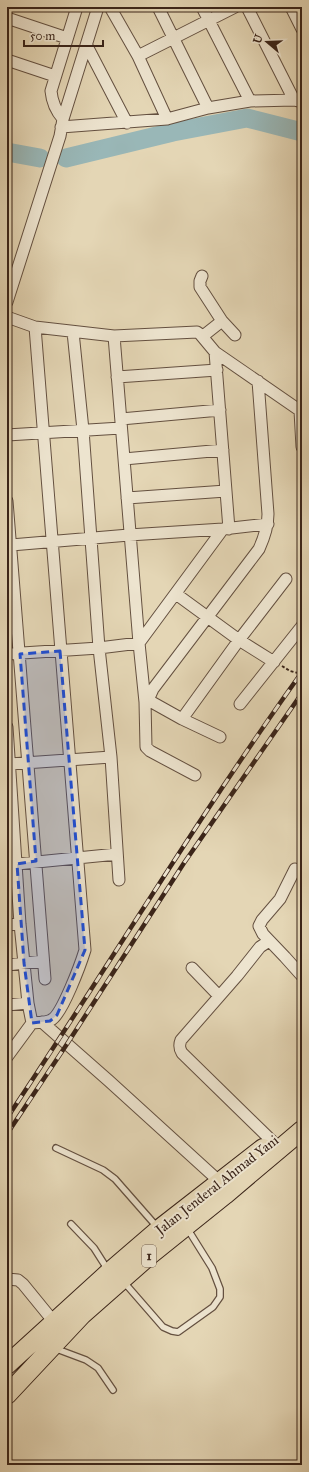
<svg xmlns="http://www.w3.org/2000/svg" width="309" height="1472" font-family="'IM FELL Great Primer',serif">
	<rect width="100%" height="100%" fill="#e4d6b5"/>
	<filter id="stains"><feTurbulence type="fractalNoise" baseFrequency=".005" numOctaves="4"/><feColorMatrix values="0 0 0 0 .2 0 0 0 0 .09 0 0 0 0 .02 0 0 0 .5 -.17"/></filter>
	<radialGradient id="worn" r=".72"><stop offset=".6" stop-color="#630" stop-opacity="0"/><stop offset="1" stop-color="#630" stop-opacity=".3"/></radialGradient>
	<g fill="none" stroke-linecap="round" stroke-linejoin="round">
		<path stroke="#99b7b7" stroke-width="19" d="M7,152L40,158
			M66,158L173,132L247,118L302,132"/>
		<g stroke="#645040" stroke-width="8">
			<path id="service" d="M56,1148L103,1170L115,1179L158,1228
				M71,1224L94,1248L108,1270
				M123,1281L163,1327L172,1331L178,1332L213,1307L220,1297V1289L212,1268L187,1228
				M54,1348L86,1360L98,1368L113,1390"/>
		</g>
		<g stroke="#645040" stroke-width="13">
			<path id="minor" d="M110,7L138,56L167,119
				M158,7L208,108
				M202,7L250,101
				M247,7L294,100
				M291,7L302,29
				M7,18L67,38
				M87,46L127,123
				M138,56L235,7
				M7,60L55,76
				M63,119L98,7
				M61,127L167,119L208,108L250,101L294,100L302,102
				M202,276L200,281V287L222,321L203,336
				M7,302L60,136L63,119C55,110 52,102 51,91L77,7
				M7,317L35,327L114,336L197,332L200,334L215,352L302,412
				M222,321L235,335
				M73,332L83,430L99,648L111,757L119,880
				M114,336L139,643L145,702L146,747L150,751L195,775
				M215,352L229,529
				M117,377L217,370
				M300,411L302,447
				M121,419L220,410
				M7,435L121,428
				M124,459L223,450
				M127,498L226,491
				M7,501L45,979
				M11,545L129,535L223,529L268,524
				M176,594L239,640L274,662
				M7,654L99,648L139,643L223,529
				M148,700L182,719L220,737
				M145,702L148,700L153,689L259,549C264,538 268,527 268,514L258,381
				M240,704L302,626
				M182,719L239,640L286,579
				M7,727L20,924L28,1003L32,1023C38,1022 46,1023 51,1020C62,1015 81,963 85,950L35,327
				M10,764L111,757
				M17,864L117,854
				M295,869L280,899L262,920L259,926L263,934L285,957L302,976
				M7,925L20,924
				M269,941L260,947L237,976L181,1040C179,1045 179,1048 182,1053L272,1141
				M7,965L43,961
				M192,968L219,996
				M7,1005L28,1003
				M42,1022L109,1081L220,1182
				M7,1057L32,1023
				M7,1279L18,1280L23,1284L54,1322"/>
		</g>
		<g stroke="#3a2419" stroke-width="20">
			<path id="trunk" d="M7,1365L109,1272L159,1229L263,1148
				M7,1395L82,1315L149,1256L225,1195L302,1130"/>
		</g>
		<path stroke="#3a2419" stroke-width="2" stroke-dasharray="3 2" stroke-linecap="butt" d="M282,666L290,671L302,674"/>
		<use href="#service" stroke="#ede4cf" stroke-width="5.5"/>
		<use href="#minor" stroke="#ede4cf" stroke-width="11"/>
		<use href="#trunk" stroke="#e4d6b5" stroke-width="18"/>
		<g stroke="#3a2419" stroke-width="4.5">
			<path id="rail" d="M7,1118C106,970 198,817 302,672
				M7,1134L67,1044L184,863L302,693"/>
		</g>
		<use href="#rail" stroke="#ede4cf" stroke-width="3" stroke-dasharray="9" stroke-linecap="butt"/>
	</g>
	<path fill="#1d4ed8" fill-opacity="0.2" stroke="#1d4ed8" stroke-width="3" stroke-dasharray="8 5" stroke-linejoin="round" d="M60,651L85,950L57,1015L50,1021L32,1023L24,963L17,864L36,861L20,654Z"/>
	<g text-anchor="middle" dominant-baseline="central" stroke-width="4" stroke-linejoin="round" paint-order="stroke">
		<rect fill="#ede4cf" stroke="#705e50" stroke-width="1" x="142" y="1245" width="14" height="22" rx="3"/>
		<g font-size="13" font-weight="bold" fill="#3a2419">
			<text x="149" y="1256">1</text>
		</g>
		<g font-size="14" fill="#3a2419" stroke="#ede4cf">
			<text transform="translate(217 1185) rotate(-38)">Jalan Jenderal Ahmad Yani</text>
		</g>
	</g>
	<rect width="309" height="1472" fill="none" stroke="#e4d6b5" stroke-width="24"/>
	<rect x="8" y="8" width="293" height="1456" fill="none" stroke="#3a2419" stroke-width="2"/>
	<rect x="12" y="12" width="285" height="1448" fill="none" stroke="#3a2419"/>
	<g transform="translate(267 42) rotate(289)" stroke="#ede4cf" stroke-width="3" paint-order="stroke">
	<path d="M0-3L7 15L0 10L-7 15Z" fill="#3a2419"/>
	<text y="-6" font-size="11" font-weight="bold" text-anchor="middle" fill="#3a2419">U</text>
	</g>
	<path d="M24 40v6h79v-6" fill="none" stroke="#3a2419" stroke-width="2"/>
	<text x="30" y="40" font-size="12" fill="#3a2419" stroke="#ede4cf" stroke-width="3" paint-order="stroke">50 m</text>
	<rect width="100%" height="100%" filter="url(#stains)"/>
	<rect width="100%" height="100%" fill="url(#worn)"/>
</svg>
